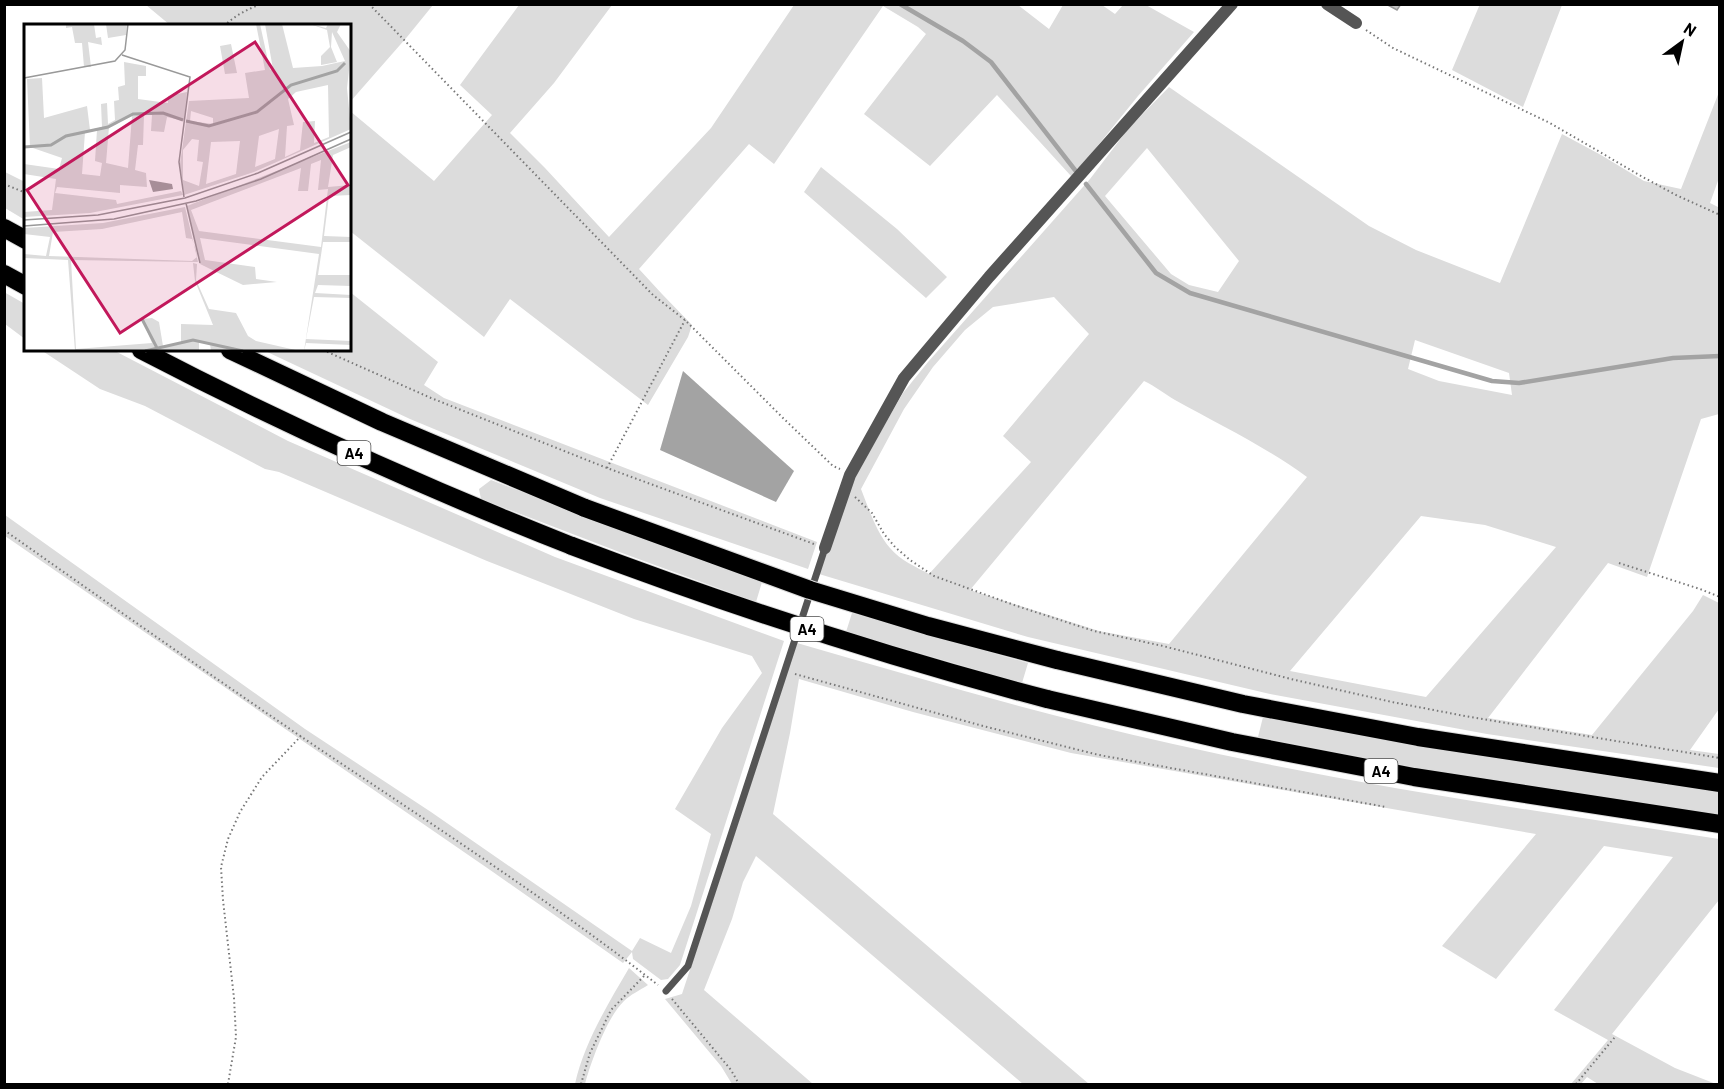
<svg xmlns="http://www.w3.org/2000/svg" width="1724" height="1089" font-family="Barlow,sans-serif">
	<rect width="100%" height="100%" fill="#fff"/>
	<path fill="#dcdcdc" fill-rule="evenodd" d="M1480,4L1562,5L1523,107L1452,70Z
		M146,5H433L407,37L350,102V26L170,25Z
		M519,5H612L554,83L510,133L545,168L609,237L711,128L794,5H1018L1049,29L1063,5H1102L1115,14L1123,5H1146L1194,32L1138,96L1091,154L1071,176L997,95L930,166L864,114L926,34L918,27L883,6L774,164L749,144L639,269L662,294L692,325L688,337L648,405L510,299L484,337L350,231V111L434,181L492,115L460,85Z
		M1169,87L1369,226L1416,250L1500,283L1562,134L1601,155L1644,181L1681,189L1719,92V178L1710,203L1720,208L1719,414L1701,419L1647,577L1608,563L1488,718L1592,735L1693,611L1703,595L1719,603V709L1690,750L1719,754V768L1487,734L1270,694L1028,637L819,574L855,476L903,393L928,362L1090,179L1128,129ZM1147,148L1239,261L1218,292L1189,285L1171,274L1105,196ZM1054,297L1089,334L1003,436L1031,462L929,574C916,567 900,560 890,548C876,532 869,509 861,489L904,409L933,367L965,330L993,307ZM1415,340L1509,373L1512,395L1439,381L1408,369ZM1144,381C1155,386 1165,394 1175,400C1220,425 1266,447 1307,477L1169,644L1099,631L970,590ZM1421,516L1485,525L1556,547L1426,697L1290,671Z
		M821,167L897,229L947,277L926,298L804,192Z
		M5,172L25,182V220L5,208Z
		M4,292L25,304V339L5,324Z
		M350,292L438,362L424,385L444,398L817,542L808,569L600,498L410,419L263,350H350Z
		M41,350H113L288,441L555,557L784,641L680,965L668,979L661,980L633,959L632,952L623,963L493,872L5,536V515L305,729L431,812L632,951L640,938L671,953L691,906L711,834L675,809L722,728L762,673L752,656L634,619L487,561L279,472L265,469L145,406L100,389Z
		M491,480L762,582L756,602L622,553L481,499L479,489Z
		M852,613L1028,663L1022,683L846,632Z
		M797,643C922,679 1046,716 1173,744C1353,785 1537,811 1719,839V900L1612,1034L1675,1068L1716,1084H1598L1587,1077L1581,1084H1571L1608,1040L1554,1010L1673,857L1604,846L1496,979L1442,946L1536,834L1071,753L913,712L799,679L790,733L773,814L1089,1084H1023L756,856L743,882L732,919L704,990L813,1084H732L721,1066L665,999L682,994Z
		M1263,717L1395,742L1719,792V815L1449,774L1258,737Z
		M629,968L648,985C640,990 630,995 624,1001C607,1017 591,1062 585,1084H575C584,1043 608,1004 629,968Z"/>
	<path fill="#a3a3a3" d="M683,371L794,471L776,502L660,450Z"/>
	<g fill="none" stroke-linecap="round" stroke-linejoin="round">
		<path stroke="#a3a3a3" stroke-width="4.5" d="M900,4L963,41L991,62L1075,170
			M1086,184L1156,273L1190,293L1492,381L1519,383L1673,358L1720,356"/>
	</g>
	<path fill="#c4c4c4" stroke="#999" stroke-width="1.5" d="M1386,4H1401L1397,10Z"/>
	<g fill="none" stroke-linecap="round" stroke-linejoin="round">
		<g stroke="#dbdbdb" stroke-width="20">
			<path id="highway" d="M4,228L26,240
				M4,274L26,286
				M141,350C281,423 425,488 572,546
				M230,350L382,422L585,508
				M1057,660L1243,704L1418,737L1720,783
				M1047,699L1232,742L1414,777L1720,824"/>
		</g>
		<path stroke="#777" stroke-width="2" stroke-dasharray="1.5 3" stroke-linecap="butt" d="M369,4L653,295L685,320L783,418L833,466L840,469
			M224,26C234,16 248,9 261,4
			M1366,30L1393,48L1550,123L1641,176L1676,195L1720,215
			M4,184L26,193
			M323,350L431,398L607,468L814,544
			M607,468L685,320
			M855,497L872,513L884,534L895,547L910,560L934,576L1017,606L1094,631L1163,646L1291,679L1392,702L1470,717L1720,758
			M4,530C109,604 213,677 318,748C433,825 549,900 658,985
			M1619,563L1700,589L1720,597
			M795,674L983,726L1099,755L1386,807
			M672,999L731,1070L739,1084
			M228,1084L236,1037L234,998L223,900L221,867L228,839L240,812L262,777L301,736
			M581,1084L590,1053L611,1010L645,975
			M1576,1084L1615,1037"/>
		<path stroke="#555" stroke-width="7" d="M666,991L688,966L825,548"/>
		<path stroke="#555" stroke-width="12" d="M1327,4L1356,23
			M825,548L850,475L904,378L989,277L1232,4"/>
		<use href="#highway" stroke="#000" stroke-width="18"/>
		<g stroke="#dbdbdb" stroke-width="20" stroke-linecap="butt">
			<path id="highway-bridge" d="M585,508L810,590L928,626L1057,660
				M572,546C728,605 886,657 1047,699"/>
		</g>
		<use href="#highway-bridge" stroke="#000" stroke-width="18"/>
	</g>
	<g text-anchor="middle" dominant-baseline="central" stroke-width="4.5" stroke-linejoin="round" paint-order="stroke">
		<g fill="#fff" stroke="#4c4c4c" stroke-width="1.5">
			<rect x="337.5" y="441" width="33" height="24" rx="4.5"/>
			<rect x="790.5" y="617" width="33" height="24" rx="4.5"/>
			<rect x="1364.5" y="759" width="33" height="24" rx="4.5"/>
		</g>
		<g font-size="15" font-weight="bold" fill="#000">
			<text x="354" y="453">A4</text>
			<text x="807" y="629">A4</text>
			<text x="1381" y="771">A4</text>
		</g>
	</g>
	<g transform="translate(24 24)">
		<rect width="327" height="327" fill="#fff"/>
		<path d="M42,0H70L72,14L77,13L78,21L64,18L67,43H60L58,19H51L48,3L42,4ZM82,0H103L102,11L84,14ZM232,0H236L246,46L249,45L241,0H258L269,44L298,42L321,37L308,8L307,23L313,38L297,41V32L306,23L303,6L286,0L302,4L304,0H317L313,8L327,28L323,64L327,105L230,148L160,171L156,140L165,77L225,74L221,49L241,46ZM304,61L305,113L290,119L291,97L279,98L276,126L261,133L263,102L270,101L264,75L272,68ZM167,87L189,94V100L166,97ZM255,105L251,135L231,143L235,112ZM168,115L175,116L173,137L179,138L175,162L159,156V126ZM216,117L212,150L182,160L187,118ZM207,20L213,49L201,50L196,22ZM100,38L122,42V52H114V75L144,79V72L163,68L160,97L143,93L140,108L127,107L128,91H120L119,121H114L111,146L122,149L123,163L96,161V169L33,163L31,169L92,176L93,180L157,167L159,171L66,189L0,193V188L28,186L32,155L0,150V140L35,145L38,134L6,123L3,55L18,54L20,94L63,82L66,106L78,103L77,80L83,79L84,100L91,96L90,77L95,76L94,63L101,61ZM108,92L104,144L82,139L85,103ZM73,106L71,137L78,139L76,152L58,150L61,108ZM327,118V123L309,131L304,163L327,161V171L305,172L300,212L327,213V218H299L294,251H327V262L294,261L291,269L327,271V274L290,273L282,315L327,317V321L282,319L280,327L295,230L176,214L181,236L231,243L232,255L253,258L219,261L176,240L163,182ZM297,136L294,166L304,165L297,223L175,207L167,186L277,144L274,167H284L287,140ZM161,183L174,238L47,236L52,325L128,319L118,295L128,294L135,298L139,322L157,318V300L189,301L171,257L169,239L173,240L172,256L185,285L212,289L224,312L232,317L276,327H187L186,320L175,318V327H51L44,236L0,234V230L22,232L26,213L0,210V204L79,199ZM158,188L162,214L168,215L172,226L173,233L168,237L25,232L29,208L78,205Z" fill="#dcdcdc" fill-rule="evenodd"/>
		<path d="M125,156L148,160L149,165L129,168Z" fill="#a3a3a3"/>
		<path fill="none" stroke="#a3a3a3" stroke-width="3" d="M162,97L185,102L233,88L267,61L313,47L321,39M0,123L27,121L42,112L84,103L109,90L139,89L159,96M118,295L133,324M121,327L169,316L219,327"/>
		<path fill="none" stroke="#999" stroke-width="1.5" d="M98,31L166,53L155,138L160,173M0,54L91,37L101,26L104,0M162,179L176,239M0,196L74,191L161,174L234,149L327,108M0,202L90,195L172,177L237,155L327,115"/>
		<path fill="#c2185b" fill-opacity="0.15" stroke="#c2185b" stroke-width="3" d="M231,18L324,161L96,309L3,166Z"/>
		<rect width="327" height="327" fill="none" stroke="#000" stroke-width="3"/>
	</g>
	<rect width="1724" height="1089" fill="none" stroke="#000000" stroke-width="12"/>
	<g transform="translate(1682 42) rotate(33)" stroke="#ffffff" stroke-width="4.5" paint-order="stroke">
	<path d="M0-4.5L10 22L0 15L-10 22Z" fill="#000000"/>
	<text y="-9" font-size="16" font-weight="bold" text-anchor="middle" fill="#000000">N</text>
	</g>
</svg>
